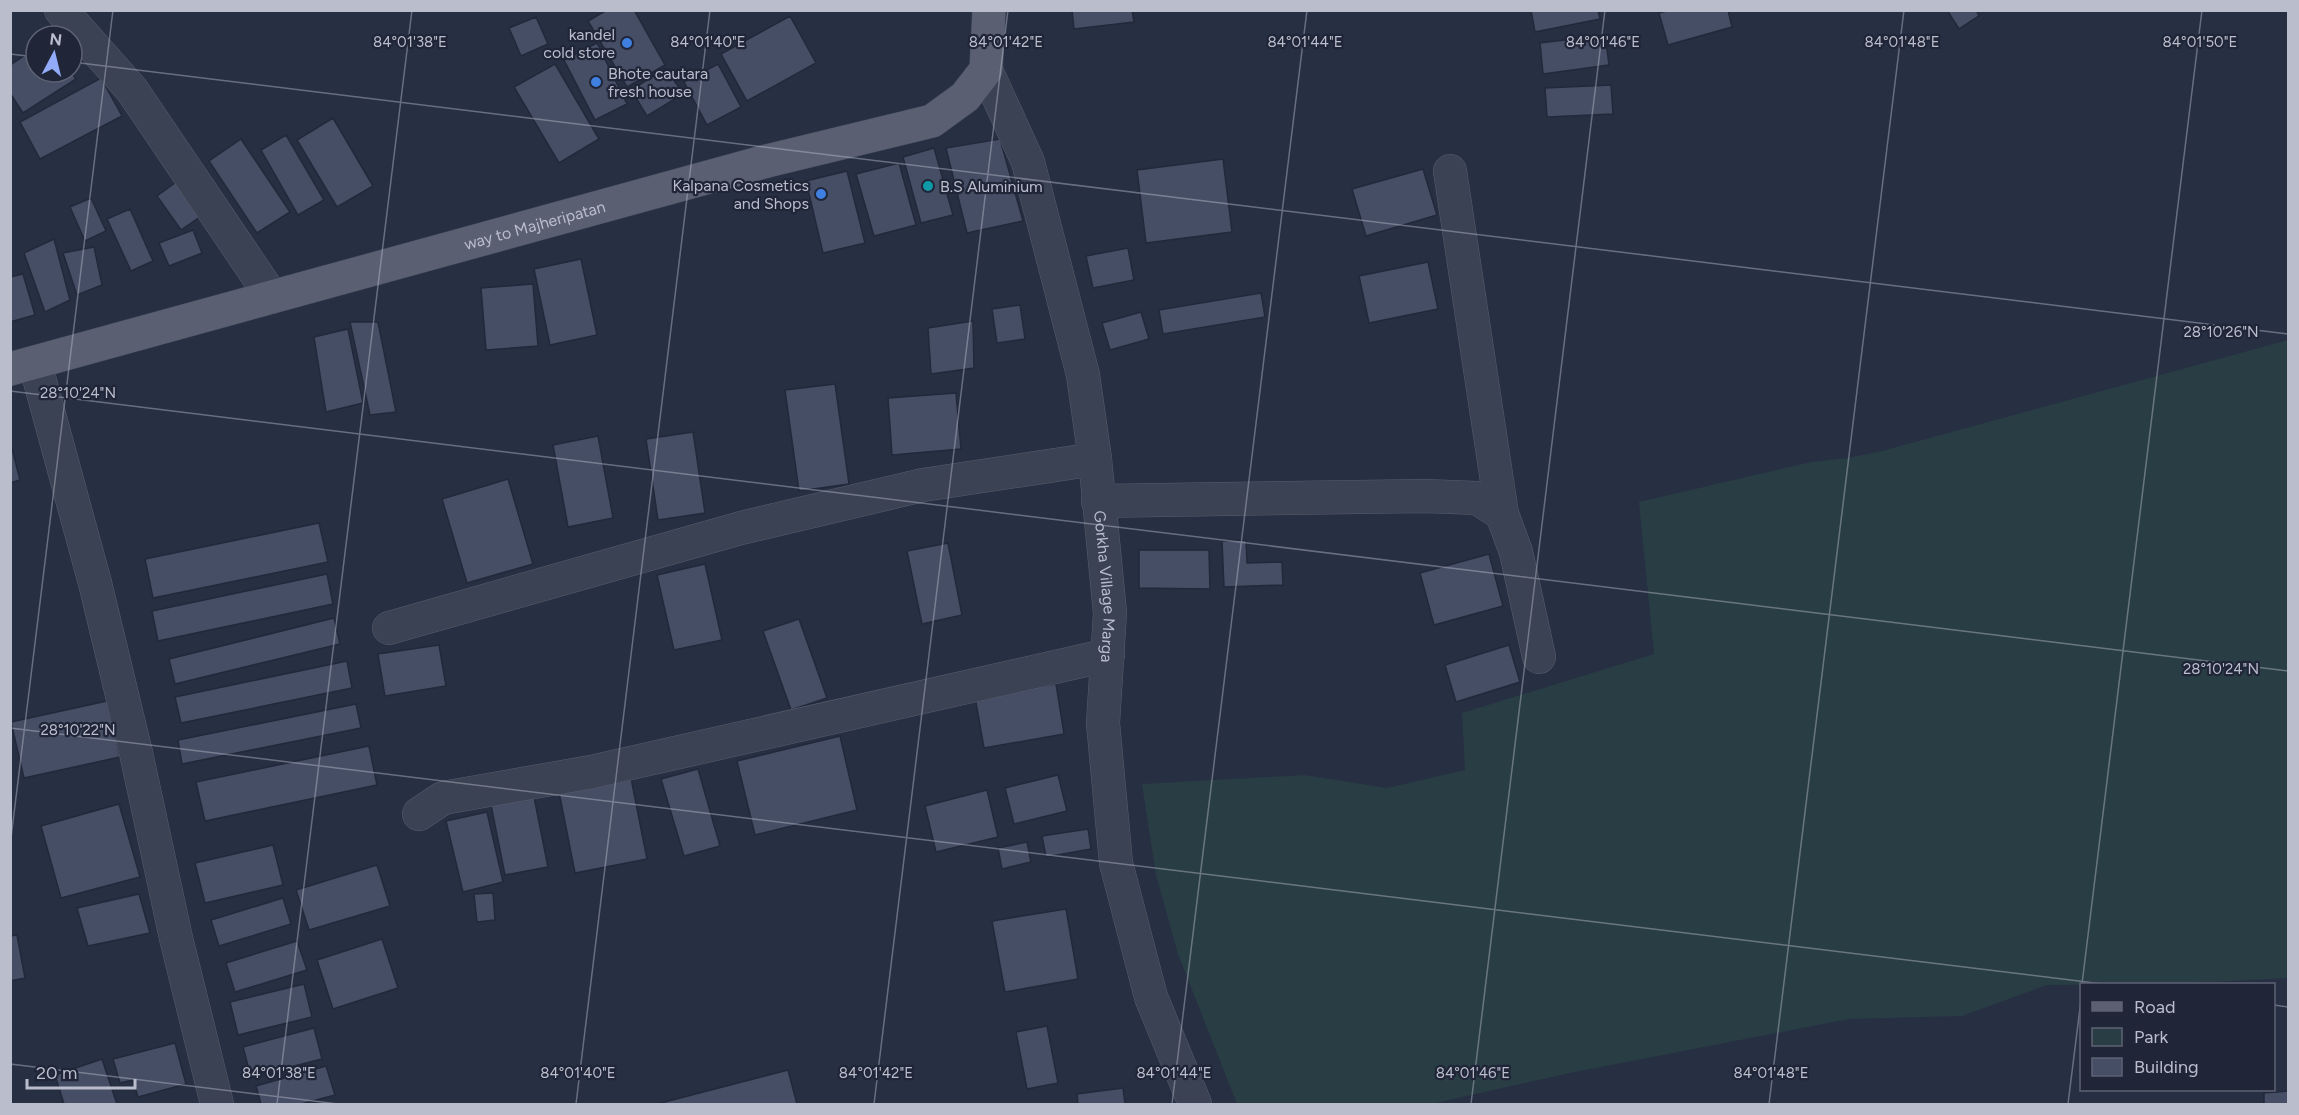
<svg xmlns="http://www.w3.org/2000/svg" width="2299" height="1115" font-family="Figtree,sans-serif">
	<rect width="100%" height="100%" fill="#272f43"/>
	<path fill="#293d44" d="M2288,340V978L2173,984L2047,985L1962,1016L1849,1019L1570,1073L1431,1104H1237L1178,954L1156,875L1142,784L1304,775L1387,788L1465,770L1462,713L1654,654L1639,502L1811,462L1848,458L1882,451Z"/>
	<path fill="#464e65" stroke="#22293a" stroke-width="1.5" d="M607,10H634L665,65L627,87L588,21Z
		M1072,10H1132L1134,22L1074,29Z
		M1531,10H1598L1600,19L1535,32Z
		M1670,10H1728L1732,27L1668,45L1659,13Z
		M1947,10H1976L1979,16L1959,29Z
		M790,16L816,63L747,101L721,54Z
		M536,17L548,44L521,56L509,28Z
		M1605,35L1609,65L1543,74L1540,43Z
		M597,43L627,104L595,120L564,60Z
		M36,48V72H71L76,79L23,113L10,93V65Z
		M555,64L599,139L559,163L514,87Z
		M718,64L741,107L707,125L684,82Z
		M666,68L683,94L647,116L631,90Z
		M101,78L122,116L40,159L20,122Z
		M1611,85L1613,114L1547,117L1545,88Z
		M333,118L373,186L337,207L297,140Z
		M286,135L324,200L298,215L261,150Z
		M241,139L290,212L257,233L209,161Z
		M1000,139L1023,221L967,233L946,148Z
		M934,148L953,215L921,223L903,157Z
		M1223,159L1232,232L1146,243L1137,170Z
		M899,163L916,225L874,236L856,174Z
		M1423,169L1437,215L1366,236L1352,189Z
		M847,171L865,243L823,253L806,181Z
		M179,180L204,214L181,230L157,196Z
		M91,198L106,231L85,241L70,207Z
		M130,209L153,261L131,271L107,219Z
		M193,230L202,253L169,266L159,243Z
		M54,239L70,300L45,312L24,253Z
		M94,247L102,285L77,295L63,253Z
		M1128,248L1134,280L1093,288L1086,256Z
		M581,259L597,335L550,345L534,269Z
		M1428,262L1438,309L1369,323L1359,276Z
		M23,274L35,315L10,322V277Z
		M533,284L538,346L486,350L481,288Z
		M1261,293L1265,317L1163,334L1159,310Z
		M1020,305L1025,339L997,343L992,309Z
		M1141,312L1149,339L1110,350L1102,323Z
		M973,321L974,368L931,374L928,328Z
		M350,322H378L396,412L370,415Z
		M348,329L363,403L326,412L314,337Z
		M835,384L849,484L799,491L785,390Z
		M956,393L961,449L892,455L888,398Z
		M693,432L705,513L658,520L646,439Z
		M598,436L613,518L568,527L553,445Z
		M10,441L20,480L10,483Z
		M508,479L533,564L467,583L442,499Z
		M319,523L328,562L153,598L145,559Z
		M1246,540L1247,563L1282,562L1283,585L1224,587L1222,541Z
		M948,543L962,615L922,624L907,551Z
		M1139,550H1209L1210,589L1139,588Z
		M1489,554L1503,606L1434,625L1420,573Z
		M705,564L722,640L674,650L657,575Z
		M327,574L333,604L158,641L152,611Z
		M334,618L340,644L175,684L169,659Z
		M799,619L827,698L791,710L763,631Z
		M439,645L446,686L385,696L378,654Z
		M1509,645L1520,682L1456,702L1445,665Z
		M347,661L352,688L181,723L175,697Z
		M1056,684L1064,734L984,748L975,697Z
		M107,701L120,757L24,778L11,722Z
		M356,704L361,728L182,764L178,740Z
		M840,736L857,810L755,835L737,761Z
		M369,746L377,785L205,821L196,782Z
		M698,769L720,846L684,856L661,779Z
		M1058,775L1067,811L1014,824L1005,788Z
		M631,778L647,859L575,873L559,792Z
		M987,790L998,837L936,852L925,806Z
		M533,792L548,867L505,875L490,800Z
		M119,804L140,877L61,898L41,826Z
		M487,812L503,882L463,892L446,821Z
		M1088,829L1091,849L1046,857L1042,836Z
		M1027,842L1031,862L1002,869L998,848Z
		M273,845L283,885L205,903L195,863Z
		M377,865L390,906L309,930L296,890Z
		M493,893L495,920L477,922L474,894Z
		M139,894L150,933L88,946L77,908Z
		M283,898L291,924L219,946L211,920Z
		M1066,909L1078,979L1005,992L992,921Z
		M17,935L25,978L10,981V936Z
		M382,939L398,988L333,1009L317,960Z
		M297,941L307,970L235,992L226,963Z
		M304,984L312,1017L238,1035L230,1002Z
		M1047,1026L1058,1083L1027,1089L1016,1032Z
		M314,1028L322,1059L251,1077L243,1047Z
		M175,1043L186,1084L138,1097L133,1080L120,1083L113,1059Z
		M102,1059L117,1104H64L55,1075Z
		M326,1066L335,1095L301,1104H261L256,1086Z
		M788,1070L797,1104H657Z
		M1123,1088L1125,1104H1078L1077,1094Z
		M2288,1091V1104H2264V1093Z"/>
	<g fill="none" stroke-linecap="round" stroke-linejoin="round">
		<g stroke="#575d6d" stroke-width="34">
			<g id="street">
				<path d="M61,10L132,90L272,297"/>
				<path id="s1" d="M986,70L1028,162L1083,375L1095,459L1110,613L1103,723L1116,863L1151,997L1195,1104"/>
				<path d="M35,363L95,583L136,753L176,938L217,1104"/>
				<path d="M1098,501L1425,496L1477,498L1502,514L1450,171"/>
				<path d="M1502,514L1516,552L1539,657"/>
				<path d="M389,628L741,528L923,485L1095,459"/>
				<path d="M419,814L443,798L591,772L1108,655"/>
			</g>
		</g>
		<g stroke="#454b5c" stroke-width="34">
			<g id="primary">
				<path id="s2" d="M10,369L767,161L932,121L965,97L986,70L989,10"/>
			</g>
		</g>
		<use href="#street" stroke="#3b4253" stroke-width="33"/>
		<use href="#primary" stroke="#5a6072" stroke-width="33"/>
	</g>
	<path fill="none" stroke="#b9bdcc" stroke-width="1.5" stroke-opacity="0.45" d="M10,54L36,57M72,62L2288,334M10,391L2288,671M10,728L2103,984M10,846L113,10M2082,984L2202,10M2274,1005L2288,1007M10,1064L338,1104M277,1104L412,10M576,1104L710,10M874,1104L1008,10M1172,1104L1307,10M1471,1104L1605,10M1769,1104L1904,10M2068,1104L2082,992"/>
	<g fill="#3f7fe0" stroke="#202638" stroke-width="2">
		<circle cx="627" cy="43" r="6"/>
		<circle cx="596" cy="82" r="6"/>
		<circle cx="821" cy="194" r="6"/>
	</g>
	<circle fill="#0f9aa8" stroke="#202638" stroke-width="2" cx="928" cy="186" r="6"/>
	<g text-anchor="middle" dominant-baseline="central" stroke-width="4.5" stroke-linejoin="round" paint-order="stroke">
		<g font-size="16" fill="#b9bdcc" stroke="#202638" text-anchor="end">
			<text x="615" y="34">kandel<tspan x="615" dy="18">cold store</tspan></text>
			<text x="608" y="73" text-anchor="start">Bhote cautara<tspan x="608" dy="18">fresh house</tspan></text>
			<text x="809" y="185">Kalpana Cosmetics<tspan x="809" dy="18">and Shops</tspan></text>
			<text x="940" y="186" text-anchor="start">B.S Aluminium</text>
		</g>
		<g font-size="16" fill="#b9bdcc" stroke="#202638">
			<text stroke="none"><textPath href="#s2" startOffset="544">way to Majheripatan</textPath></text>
			<text stroke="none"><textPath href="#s1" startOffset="534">Gorkha Village Marga</textPath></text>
		</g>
	</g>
	<g font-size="15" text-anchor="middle" fill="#b9bdcc" stroke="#202638" stroke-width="4.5" stroke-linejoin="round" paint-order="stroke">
		<text x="410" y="47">84°01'38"E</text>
		<text x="708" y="47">84°01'40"E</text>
		<text x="1006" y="47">84°01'42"E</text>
		<text x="1305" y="47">84°01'44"E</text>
		<text x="1603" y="47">84°01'46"E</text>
		<text x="1902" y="47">84°01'48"E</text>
		<text x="2200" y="47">84°01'50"E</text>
		<text x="2221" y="337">28°10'26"N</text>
		<text x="78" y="398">28°10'24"N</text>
		<text x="2221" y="674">28°10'24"N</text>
		<text x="78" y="735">28°10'22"N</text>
		<text x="279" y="1078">84°01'38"E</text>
		<text x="578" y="1078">84°01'40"E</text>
		<text x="876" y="1078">84°01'42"E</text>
		<text x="1174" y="1078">84°01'44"E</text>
		<text x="1473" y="1078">84°01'46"E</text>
		<text x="1771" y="1078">84°01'48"E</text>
	</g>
	<rect width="2299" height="1115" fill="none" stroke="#b9bdcc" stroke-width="24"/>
	<rect x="2080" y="983" width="195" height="108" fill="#202638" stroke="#5d6273" stroke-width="1.5"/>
	<rect x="2092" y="1002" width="30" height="9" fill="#5a6072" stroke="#5d6273" stroke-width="1.5"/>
	<text x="2134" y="1013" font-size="18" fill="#b9bdcc">Road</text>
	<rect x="2092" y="1028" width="30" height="18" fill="#293d44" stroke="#5d6273" stroke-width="1.5"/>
	<text x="2134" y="1043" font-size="18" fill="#b9bdcc">Park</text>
	<rect x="2092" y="1058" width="30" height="18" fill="#464e65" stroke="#5d6273" stroke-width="1.5"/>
	<text x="2134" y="1073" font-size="18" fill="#b9bdcc">Building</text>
	<g transform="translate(54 54) rotate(7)"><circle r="28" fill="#202638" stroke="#5d6273" stroke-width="1.5"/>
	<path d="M0-4.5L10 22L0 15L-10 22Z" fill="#92abf8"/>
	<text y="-9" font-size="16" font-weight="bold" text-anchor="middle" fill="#b9bdcc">N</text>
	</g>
	<path d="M27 1079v9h108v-9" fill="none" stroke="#b9bdcc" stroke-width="3"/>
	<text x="36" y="1079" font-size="18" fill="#b9bdcc" stroke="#202638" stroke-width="4.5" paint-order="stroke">20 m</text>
</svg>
